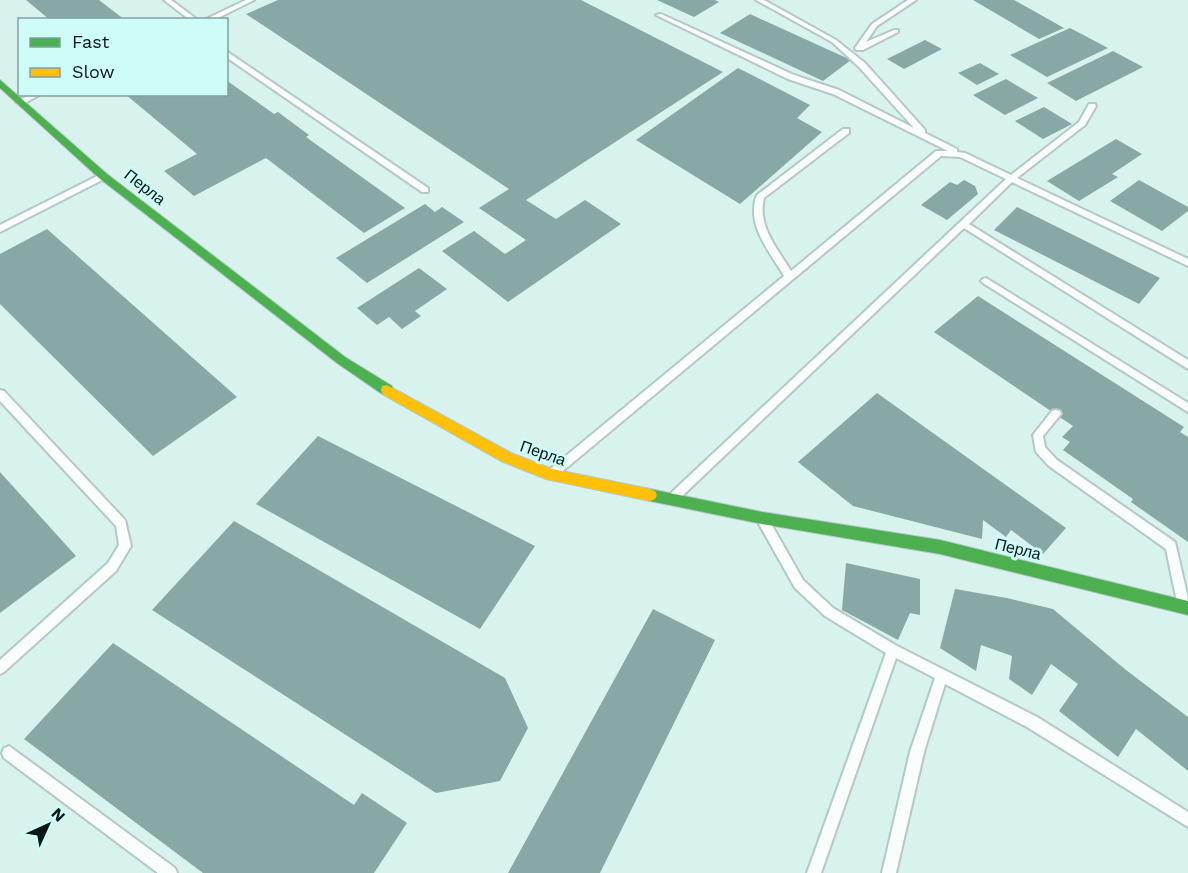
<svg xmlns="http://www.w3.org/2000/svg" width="1188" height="873" font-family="'Work Sans',sans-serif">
	<rect width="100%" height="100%" fill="#d8f2ee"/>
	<path fill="#88a8a5" d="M26,0H99L125,20H50Z
		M278,0H581L723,72L526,200L556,219L585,200L621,224L508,302L442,251L474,231L505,254L526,240L479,208L509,189L246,14Z
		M657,0H715L719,2L694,17Z
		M973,0H1014L1064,28L1039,39Z
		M750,14L851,60L823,81L720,33Z
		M1070,28L1108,48L1047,77L1010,55Z
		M925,40L942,49L904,69L887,59Z
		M1113,51L1143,67L1076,101L1047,83Z
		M980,63L999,74L977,85L958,73Z
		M738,68L810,105L797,118L822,132L740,204L636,140Z
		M1006,79L1038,98L1005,115L973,95Z
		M226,80L274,114L278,112L309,135L306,137L405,208L364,233L266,158L194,196L164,171L197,154L125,94H226Z
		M1044,107L1072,124L1043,139L1015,121Z
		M1116,139L1142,154L1112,174L1118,177L1079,201L1047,181Z
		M964,180L975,186L978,194L947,220L921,205L950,182L957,185Z
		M1139,180L1188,207V211L1162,231L1110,201Z
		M425,204L435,212L442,207L464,222L367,283L336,258Z
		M1017,207L1160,278L1139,304L994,230Z
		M47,229L237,397L153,456L0,304V254Z
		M419,268L447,289L415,311L421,316L402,329L389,317L377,325L357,308Z
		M978,296L1184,427L1180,432L1188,437V542L1131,502L1133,499L1063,450L1070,442L1062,437L1073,426L934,332Z
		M877,393L1066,528L1043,554L1011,530L1006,537L983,520L982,539L853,506L798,462Z
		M318,436L535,546L480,629L256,504Z
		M0,472L76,556L0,613Z
		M234,521L505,678L528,728L500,781L436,793L152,610Z
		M846,563L920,579V615L910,613L898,640L842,610Z
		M955,589L1007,598L1053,609L1126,670L1188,717V771L1136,729L1118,757L1059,711L1078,684L1051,664L1032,695L1009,679L1012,656L981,645L976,671L940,648Z
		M653,609L715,640L600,873H508Z
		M113,643L354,805L362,793L407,823L374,873H203L24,739Z"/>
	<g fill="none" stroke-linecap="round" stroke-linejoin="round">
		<g stroke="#b4c8c6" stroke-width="4">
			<path id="lane" d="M164,0H171L198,20H190Z
				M246,0H254L214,20H204Z
				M756,0H764L836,40L865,63L925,130V133L957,149V152L965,153L1011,175L1079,122L1089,104H1095L1096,106L1085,125L1017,178L1188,259V266L1012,182L969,224L1188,360V369L964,228L679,499L675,501L671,499L669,496L671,493L1006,179L960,157L941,156L558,475L554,477L550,475L549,472L550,469L784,276C770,252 745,224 757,195L843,129H849V133L764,198C757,226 777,248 791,271L936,151H948L833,94L788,79L656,15L661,14L794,75L839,90L914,128L859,67L832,42Z
				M908,0H916L877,26L866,42L894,30H898V32L863,50H856L855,48L872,24Z
				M226,51L428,188V192H422L226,57Z
				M31,94H41L23,104L16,102Z
				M103,173L106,174V178L0,232V225Z
				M986,278L1188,403V412L983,283L981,281L983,279Z
				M0,390L4,391L125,520L131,546L116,571L4,672L0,674V660L108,563L119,545L116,526L0,401Z
				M1056,410L1060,411L1061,414L1043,436L1045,447L1057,460L1175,542L1188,598L1187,606L1183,608L1179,606L1177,602L1166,549L1049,466L1036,452L1033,435L1052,411Z
				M765,519L769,520L803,580L833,608L897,646L1037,717L1188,812V827L1027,727L945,684L924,752L896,873H882L910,752L935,678L896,658L821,873H807L886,653L825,616L795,588L759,524L761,520Z
				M9,746L175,868L177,873H158L4,758L2,753L4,748Z"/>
		</g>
		<g stroke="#b4c8c6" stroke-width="2">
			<path id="fast" d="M0,80L107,174L345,357L392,386L393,390L392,394H382L337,363L99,178L0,88Z
				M650,489L762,512L940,540L1188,601V615L940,554L762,524L650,501L645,499L643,495L645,491Z"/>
		</g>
		<g stroke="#b4c8c6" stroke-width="2">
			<path id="slow" d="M387,385L511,453L552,469L650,489L655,491L657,495L655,499L650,501L546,479L501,461L382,394L381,390L382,386Z"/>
		</g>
		<use href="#lane" fill="#f9fdfc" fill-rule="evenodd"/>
		<use href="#fast" fill="#4caf50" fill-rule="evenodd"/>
		<use href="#slow" fill="#ffc107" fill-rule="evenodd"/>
	</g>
	<g text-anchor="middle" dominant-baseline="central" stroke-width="6" stroke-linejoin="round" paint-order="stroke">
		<g font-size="16" fill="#071816" stroke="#cefcf6">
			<text transform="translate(145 187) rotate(38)">Перла</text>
			<text transform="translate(543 453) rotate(19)">Перла</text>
			<text transform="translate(1018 549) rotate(14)">Перла</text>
		</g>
	</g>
	<rect x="18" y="18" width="210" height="78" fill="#cefcf6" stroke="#7ea19c" stroke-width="1.5"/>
	<rect x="30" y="38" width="30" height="9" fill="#4caf50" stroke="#7ea19c" stroke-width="1.5"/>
	<text x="72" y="48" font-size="18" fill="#071816">Fast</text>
	<rect x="30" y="68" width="30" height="9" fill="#ffc107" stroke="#7ea19c" stroke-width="1.5"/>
	<text x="72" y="78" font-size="18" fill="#071816">Slow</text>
	<g transform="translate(48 825) rotate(45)" stroke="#cefcf6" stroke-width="4.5" paint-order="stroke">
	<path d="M0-4.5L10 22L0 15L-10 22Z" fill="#071816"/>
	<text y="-9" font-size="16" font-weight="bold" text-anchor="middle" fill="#071816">N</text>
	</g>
</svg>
